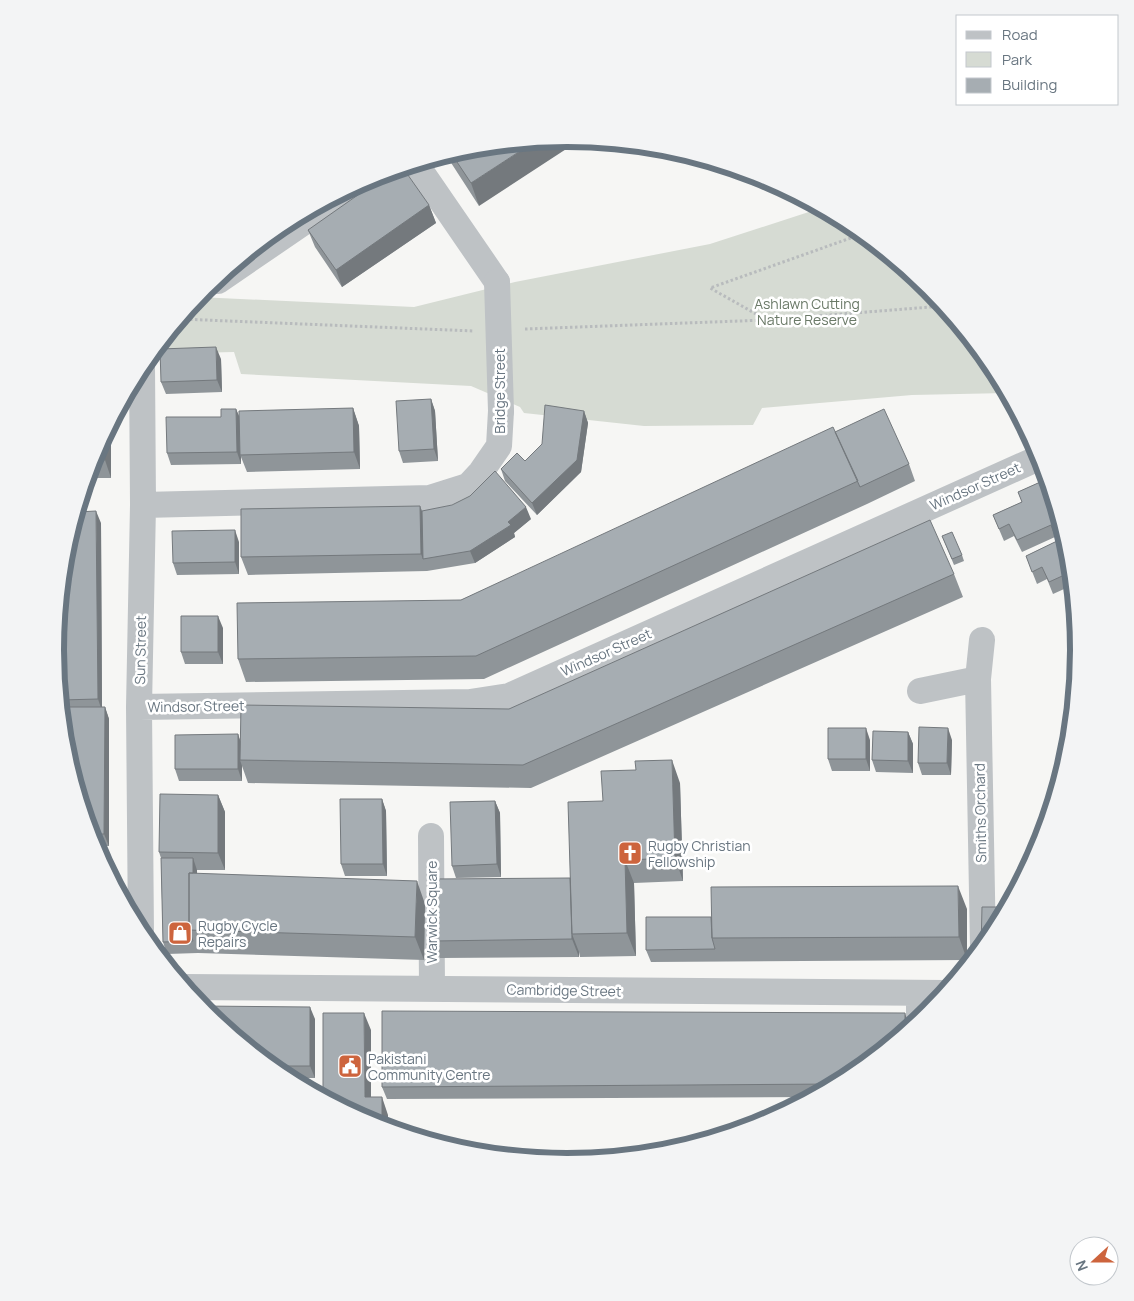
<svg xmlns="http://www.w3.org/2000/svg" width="1134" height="1301" font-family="Manrope,sans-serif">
	<rect width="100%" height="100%" fill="#f6f6f4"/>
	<path fill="#d6dbd3" d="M821,208C895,248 967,318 1007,393L912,395L762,408L753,425L644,426L524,413L520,407L471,386L241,374L234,352L151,354L198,297L414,307L515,282L710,244Z"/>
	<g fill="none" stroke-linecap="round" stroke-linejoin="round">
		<path stroke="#b8bbbd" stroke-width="3" stroke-dasharray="2.5 2.5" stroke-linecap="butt" d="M180,319L474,331
			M765,319L710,288L862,234
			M525,329L766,320L943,306"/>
		<path stroke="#bec2c5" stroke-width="26" d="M416,164L497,282
			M214,281H218L364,181
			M143,505L430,498L468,486L481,472L499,446L501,411
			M982,640L978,679L983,947
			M920,691L978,679
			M139,707L470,702L509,696L1041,457
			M431,836L432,989
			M141,935L139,707L143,505L142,366
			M184,987L945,993
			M919,1021V994"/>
		<path stroke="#bec2c5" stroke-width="26" d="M497,282L501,411"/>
	</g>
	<path fill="#8f9599" d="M467,148L479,206L446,155Z
		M429,205L436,223L342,287L315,247L308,230Z
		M221,359L222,392L166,394L161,382Z
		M431,399L435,411L438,461L403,463L399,451Z
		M353,408L359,426L360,469L247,472L241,457V464L171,465L167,453L236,409L239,416Z
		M584,411L588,423L581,472L537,515L505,481L501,469L525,461Z
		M107,431L111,443V478H87L94,454Z
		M835,432L909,464L915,481L867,504L484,679L246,682L238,659L461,600Z
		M1047,479L1069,551L1073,585L1053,594L1047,579L1037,584L1026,556L1057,541L1055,537L1022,552L1014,536L1004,541L993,515L1022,502L1018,492Z
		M420,506L422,511L531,519L514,533L515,537L475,563L427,571L248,575L241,557Z
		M101,523L102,707H105L109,719V846H94L67,758V712H65L61,700Z
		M942,536L962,555L964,561L954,565Z
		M239,542V574L177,575L173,563Z
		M954,574L963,597L531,788L248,783L242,766V781H179L175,769L238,734L240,741L509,709Z
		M1073,593L1076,620L1070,610L1066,598Z
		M223,628V664H185L181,652Z
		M908,732L913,744V773L876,772L872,760Z
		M870,740V771H832L828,759Z
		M952,740L951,775H922L918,763Z
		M680,783L683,881L634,883L636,956L580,957L579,952V957L440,958L434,941L570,878L603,801Z
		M218,795L225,812V870H197V874L425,904L424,960L198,953L167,954L163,942L161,858L159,852Z
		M382,799L386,811L387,876H345L341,864Z
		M495,801L500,813L501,877L456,878L452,866Z
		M967,909V960L651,962L646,950L711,917Z
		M205,1012L315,1019V1078H285L282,1076Z
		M909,1025L851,1076L813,1097L387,1099L382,1087Z"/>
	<path fill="#74797d" d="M567,138L580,140L479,206L471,183L534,142Z
		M429,205L436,223L342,287L336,270Z
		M216,347L221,359L222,392L217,380Z
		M431,399L435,411L438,461L434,449Z
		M353,408L359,426L360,469L354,452Z
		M236,409L241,421L240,455L241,457V464L237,452Z
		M584,411L588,423L581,472L537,515L532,503Z
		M107,431L111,443V478L105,460V434Z
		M420,506L426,523L423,559L421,554Z
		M526,507L531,519L514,533L515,537L475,563L470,551Z
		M96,511L101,523L102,711L98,699Z
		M235,530L239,542V574L235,562Z
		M218,616L223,628V664L218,652Z
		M105,707L109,719V846L104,834Z
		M866,728L870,740V771L866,759Z
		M948,728L952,740L951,775L947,763Z
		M908,732L913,744V773L908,761Z
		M238,734L242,746L240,760L242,766V781L238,769Z
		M672,760L680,783L683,881L675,858Z
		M218,795L225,812V870L218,853Z
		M382,799L386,811L387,876L383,864Z
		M495,801L500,813L501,877L497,864Z
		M193,858L197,870L198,931L193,930Z
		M625,860L634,883L636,956L627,933Z
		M417,881L425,904L424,960L415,937Z
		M958,886L967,909V960L959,937Z
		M572,934L579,952V957L572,939Z
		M310,1007L315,1019V1078L310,1066Z
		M364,1013L371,1030V1115L365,1097Z
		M905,1013L909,1025V1029L905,1033Z
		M382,1097L388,1115V1129L382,1127Z"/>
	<path fill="#a6adb2" stroke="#74797d" d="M534,142L471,183L451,153L467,148Z
		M403,168L429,205L336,270L308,230L392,171Z
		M216,347L217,380L161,382L160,349Z
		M431,399L434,449L399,451L396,401Z
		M545,405L584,411L577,460L532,503L501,469L517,453L525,461L542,444Z
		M353,408L354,452L240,455L239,411Z
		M221,409H236L237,452L167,453L166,417H221Z
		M884,409L909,464L860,487L835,432Z
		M833,427L858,481L476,656L238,659L237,603L461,600Z
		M105,434V460H92L94,454Z
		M495,471L526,507L508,522L511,525L470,551L423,559L422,511L452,505L470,496Z
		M1047,479L1069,551L1071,572L1049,582L1042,567L1032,572L1026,556L1057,541L1051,525L1017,540L1009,524L999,529L993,515L1022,502L1018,492Z
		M420,506L421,554L241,557V509Z
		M96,511L98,699L61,700L60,605L65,550L77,512Z
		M930,520L954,574L523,765L240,760L241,705L509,709Z
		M235,530V562L173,563L172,531Z
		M952,532L962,555L952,559L942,536Z
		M1073,593L1075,614L1066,598Z
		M181,616H218V652H181Z
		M67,707H105L104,834H90L67,758Z
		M919,727L948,728L947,763H918Z
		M828,728H866V759H828Z
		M873,731L908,732V761L872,760Z
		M238,734V769H175V735Z
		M672,760L675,858L625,860L627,933L572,934L568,802L603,801L601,771L636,770L635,761Z
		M160,794L218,795V853L159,852Z
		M340,799H382L383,864H341Z
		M495,801L497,864L452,866L450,802Z
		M161,858H193V873H189V930L193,941L163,942Z
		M189,873L417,881L415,937L189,930Z
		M570,878L572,939L434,941L433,879Z
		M958,886L959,937L712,938L711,887Z
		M982,907H1008L993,935L981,949Z
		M646,917H711L712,938L715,949L646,950Z
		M200,1006L310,1007V1066H270L205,1012Z
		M382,1011L905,1013V1033L851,1076L836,1084L382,1087Z
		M323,1013H364L365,1097H382V1127L371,1123L319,1096H323Z"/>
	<defs>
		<g id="church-square" transform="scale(1.25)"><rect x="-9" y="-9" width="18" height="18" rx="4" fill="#cd643d" stroke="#fff"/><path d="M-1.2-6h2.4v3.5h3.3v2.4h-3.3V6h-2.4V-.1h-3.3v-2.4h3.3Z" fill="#fff"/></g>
		<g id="shop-square" transform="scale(1.25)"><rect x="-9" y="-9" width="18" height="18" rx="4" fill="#cd643d" stroke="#fff"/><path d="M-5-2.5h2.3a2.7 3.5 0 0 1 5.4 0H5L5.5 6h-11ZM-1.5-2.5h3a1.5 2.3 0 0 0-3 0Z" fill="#fff"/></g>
		<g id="civic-square" transform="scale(1.25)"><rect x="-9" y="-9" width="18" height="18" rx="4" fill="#cd643d" stroke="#fff"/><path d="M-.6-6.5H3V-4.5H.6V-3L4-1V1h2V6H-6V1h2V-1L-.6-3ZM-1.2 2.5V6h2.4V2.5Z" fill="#fff"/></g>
	</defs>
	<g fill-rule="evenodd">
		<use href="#church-square" x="630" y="853"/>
		<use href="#shop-square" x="180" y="933"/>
		<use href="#civic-square" x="350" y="1066"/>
	</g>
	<g text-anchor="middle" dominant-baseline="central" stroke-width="5" stroke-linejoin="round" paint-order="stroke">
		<g font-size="14" fill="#6a7967" stroke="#fff">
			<text x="807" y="303">Ashlawn Cutting<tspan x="807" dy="16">Nature Reserve</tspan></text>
		</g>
		<g font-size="14" fill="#697681" stroke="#fff">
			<text transform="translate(499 391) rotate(-90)">Bridge Street</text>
			<text transform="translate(975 486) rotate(-24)">Windsor Street</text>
			<text transform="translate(140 650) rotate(-89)">Sun Street</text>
			<text transform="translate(606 652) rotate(-24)">Windsor Street</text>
			<text transform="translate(196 706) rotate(-1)">Windsor Street</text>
			<text transform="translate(980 813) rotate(-91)">Smiths Orchard</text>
			<text transform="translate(431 912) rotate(-90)">Warwick Square</text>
			<text transform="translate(564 990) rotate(1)">Cambridge Street</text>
		</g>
		<g font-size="14" fill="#697681" stroke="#fff" text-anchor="start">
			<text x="648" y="845">Rugby Christian<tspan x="648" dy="16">Fellowship</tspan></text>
			<text x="198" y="925">Rugby Cycle<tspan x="198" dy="16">Repairs</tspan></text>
			<text x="368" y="1058">Pakistani<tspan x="368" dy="16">Community Centre</tspan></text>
		</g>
	</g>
	<path d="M0 0H1134V1301H0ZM64 650a503 503 0 1 1 1006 0a503 503 0 1 1-1006 0Z" fill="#f3f4f5" fill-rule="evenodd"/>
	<path fill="none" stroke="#697681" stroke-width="6" d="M64 650a503 503 0 1 1 1006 0a503 503 0 1 1-1006 0Z"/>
	<rect x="956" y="15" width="162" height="90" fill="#ffffff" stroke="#c3c8cd"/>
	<rect x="966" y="31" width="25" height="8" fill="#bec2c5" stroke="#c3c8cd"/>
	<text x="1002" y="40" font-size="15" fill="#697681">Road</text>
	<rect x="966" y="52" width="25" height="15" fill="#d6dbd3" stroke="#c3c8cd"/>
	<text x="1002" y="65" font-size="15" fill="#697681">Park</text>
	<rect x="966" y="78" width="25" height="15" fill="#a6adb2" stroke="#c3c8cd"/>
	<text x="1002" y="90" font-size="15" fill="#697681">Building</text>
	<g transform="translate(1094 1261) rotate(249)"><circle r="24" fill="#ffffff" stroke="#c3c8cd"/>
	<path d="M0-4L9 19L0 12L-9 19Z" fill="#cd643d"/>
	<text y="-8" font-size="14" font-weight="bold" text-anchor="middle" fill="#697681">N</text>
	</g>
</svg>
